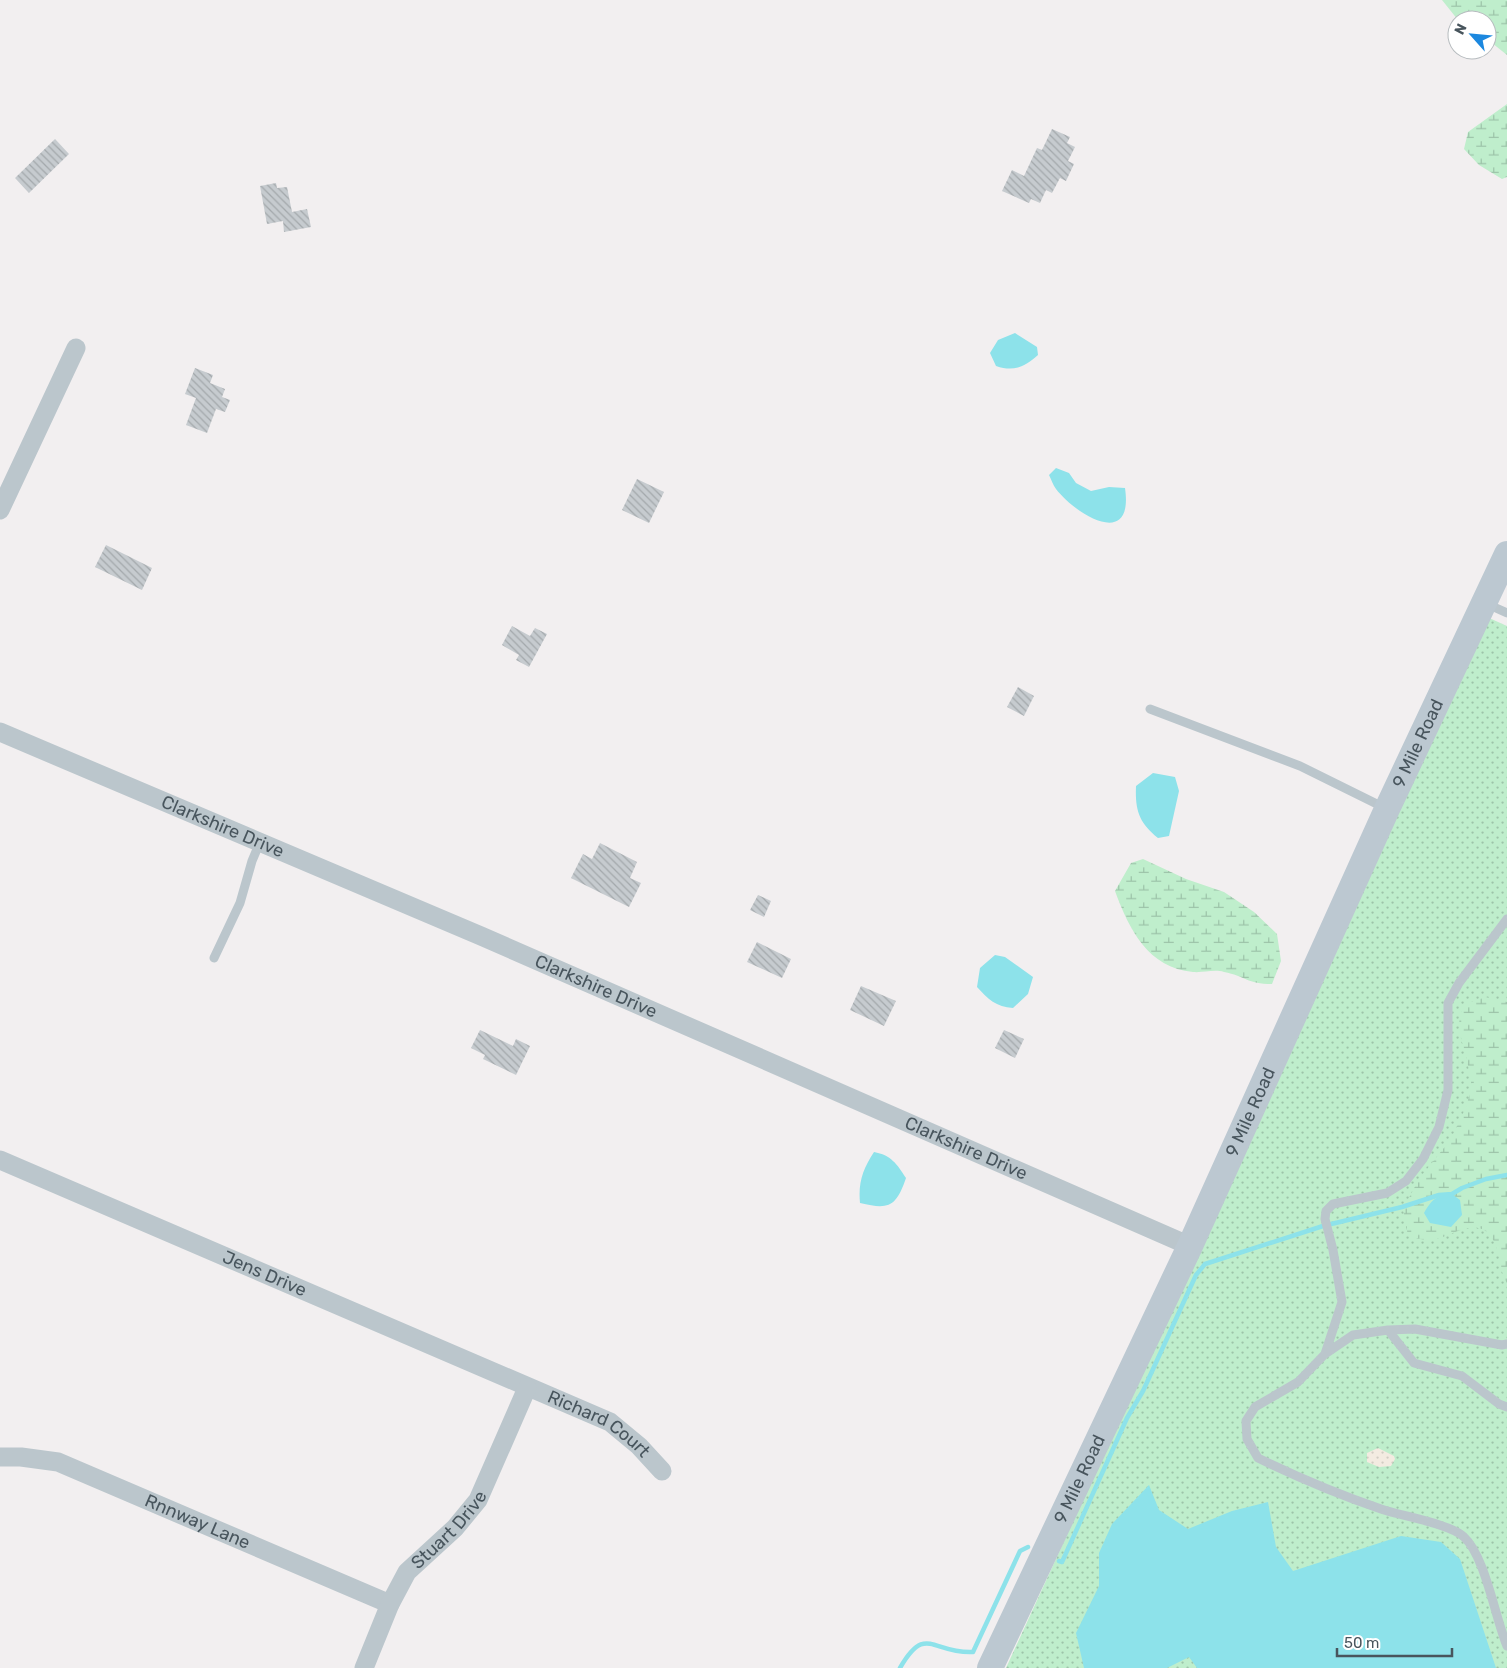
<svg xmlns="http://www.w3.org/2000/svg" width="1507" height="1668" font-family="Rubik,sans-serif">
<defs>
<pattern id="green-dots" width="8" height="8" patternUnits="userSpaceOnUse" patternTransform="scale(1.25)"><rect width="8" height="8" fill="#bfeecc"/><path d="M2 2h.1M6 6h.1" fill="none" stroke="#9dc4a9" stroke-width="1.8" stroke-linecap="round"/></pattern>
<pattern id="wetland-marsh" width="20" height="14" patternUnits="userSpaceOnUse" patternTransform="scale(1.25)"><rect width="20" height="14" fill="#bfeecc"/><path d="M1 5h8M5 5V1M11 12h8M15 12V8" fill="none" stroke="#9dc4a9"/></pattern>
<pattern id="sand-dots" width="8" height="8" patternUnits="userSpaceOnUse" patternTransform="scale(1.25)"><rect width="8" height="8" fill="#f3ebe1"/><path d="M2 2h.1M6 6h.1" fill="none" stroke="#d2ccc3" stroke-width="1.8" stroke-linecap="round"/></pattern>
<pattern id="building-back-hatch" width="6" height="6" patternUnits="userSpaceOnUse" patternTransform="scale(1.25)"><rect width="6" height="6" fill="#c6cbcf"/><path d="M-1 5l2 2M0 0l6 6M5-1l2 2" fill="none" stroke="#a3a8ab"/></pattern>
</defs>
<rect width="100%" height="100%" fill="#f2eff0"/>
<path fill="url(#green-dots)" d="M 1487,617 L 1507,626 L 1507,1668 L 1006,1668 Z"/>
<path fill="url(#wetland-marsh)" d="M 1442,0 L 1507,0 L 1507,55 L 1487,39 L 1487,20 L 1458,20 Z
M 1507,104 L 1507,177 L 1502,179 L 1479,165 L 1464,149 L 1468,132 Z
M 1143,859 L 1186,879 L 1224,892 L 1254,912 L 1277,934 L 1281,961 L 1272,984 C 1247,984 1245,976 1224,972 C 1214,969 1203,973 1193,972 C 1148,968 1129,929 1115,891 L 1131,863 Z
M 1485,997 L 1507,1002 L 1507,1283 C 1498,1270 1501,1249 1490,1235 C 1474,1216 1448,1239 1431,1240 C 1424,1241 1414,1237 1408,1236 L 1403,1209 L 1419,1179 L 1451,1139 L 1466,1107 L 1472,1087 L 1467,1060 L 1460,1035 L 1459,1015 L 1468,1003 Z"/>
<path fill="url(#sand-dots)" d="M 1378,1448 L 1394,1456 L 1395,1459 L 1391,1466 L 1379,1467 L 1367,1462 L 1367,1453 Z"/>
<path fill="#8de2ea" d="M 1015,333 L 1037,347 L 1038,355 C 1024,367 1014,372 996,366 L 990,353 L 998,340 Z
M 1056,468 L 1069,473 L 1076,483 L 1091,491 L 1109,487 L 1125,488 C 1134,550 1076,515 1056,489 C 1053,485 1051,479 1049,475 Z
M 1153,773 L 1175,777 L 1179,791 L 1169,836 L 1158,838 C 1139,823 1135,810 1136,786 Z
M 995,955 L 1005,957 L 1033,977 L 1028,994 L 1013,1008 C 996,1007 988,999 977,987 L 980,968 Z
M 874,1152 C 891,1155 897,1164 906,1178 C 896,1207 889,1210 860,1203 C 858,1182 863,1169 874,1152 Z
M 1452,1194 L 1460,1200 L 1462,1215 L 1451,1227 L 1430,1223 L 1424,1213 C 1432,1199 1436,1196 1452,1194 Z
M 1149,1485 L 1159,1510 L 1188,1529 L 1232,1511 L 1268,1502 L 1276,1547 L 1293,1571 L 1401,1536 L 1441,1542 L 1460,1559 L 1496,1668 L 1197,1668 L 1189,1657 L 1167,1668 L 1084,1668 L 1076,1633 L 1099,1586 L 1099,1553 L 1112,1524 Z"/>
<g fill="none" stroke-linecap="round" stroke-linejoin="round">
<path stroke="#8de2ea" stroke-width="4.5" d="M 1059,1561 L 1062,1562 L 1127,1418 L 1143,1391 L 1196,1275 L 1205,1264 L 1323,1226 L 1402,1207 L 1439,1195 L 1452,1194 L 1462,1188 L 1486,1179 L 1507,1175
M 900,1668 C 926,1623 932,1654 973,1652 L 1020,1551 L 1028,1547"/>
</g>
<path fill="url(#building-back-hatch)" d="M 1052,129 L 1070,137 L 1067,143 L 1075,147 L 1068,161 L 1074,164 L 1066,181 L 1060,178 L 1052,193 L 1046,190 L 1040,203 L 1031,199 L 1029,203 L 1002,191 L 1012,170 L 1024,176 L 1037,148 L 1042,150 Z
M 55,139 L 69,154 L 29,193 L 15,178 Z
M 276,183 L 277,188 L 287,187 L 292,212 L 307,209 L 311,227 L 284,232 L 283,221 L 267,224 L 260,186 Z
M 195,368 L 213,375 L 210,383 L 225,389 L 222,397 L 230,400 L 225,412 L 216,409 L 207,433 L 186,425 L 196,398 L 185,394 Z
M 637,479 L 664,492 L 649,523 L 622,510 Z
M 106,545 L 152,568 L 142,590 L 95,567 Z
M 512,626 L 530,636 L 535,628 L 547,634 L 529,667 L 516,660 L 519,655 L 502,645 Z
M 1018,687 L 1034,696 L 1024,716 L 1007,707 Z
M 600,843 L 637,862 L 630,878 L 641,883 L 629,907 L 571,878 L 583,854 L 592,859 Z
M 758,895 L 771,901 L 764,917 L 750,910 Z
M 757,942 L 791,959 L 782,978 L 747,962 Z
M 861,986 L 896,1001 L 884,1026 L 850,1010 Z
M 480,1030 L 513,1046 L 516,1039 L 530,1046 L 516,1075 L 483,1059 L 485,1055 L 471,1048 Z
M 1004,1030 L 1024,1039 L 1015,1058 L 995,1048 Z"/>
<g fill="none" stroke-linecap="round" stroke-linejoin="round">
<path stroke="#bbc6cc" stroke-width="9" d="M 1487,604 L 1507,613
M 1150,709 L 1300,766 L 1385,808
M 214,958 L 240,903 L 252,861 L 260,842
M 1388,1330 L 1415,1329 L 1502,1345 L 1507,1344
M 1325,1354 L 1342,1302 L 1333,1250 L 1325,1219 L 1326,1211 L 1333,1204 L 1387,1193 L 1406,1181 L 1423,1159 L 1439,1127 L 1448,1090 L 1448,1003 L 1459,983 L 1507,919
M 1507,1407 L 1499,1404 L 1462,1376 L 1414,1363 L 1388,1330 L 1353,1335 L 1325,1354 L 1298,1382 L 1255,1407 L 1246,1421 L 1247,1439 L 1258,1458 C 1297,1477 1340,1495 1381,1509 C 1401,1516 1451,1524 1464,1537 C 1485,1556 1495,1617 1507,1646"/>
<g stroke="#bbc6cc" stroke-width="19">
<path d="M 0,510 L 76,348"/>
<path id="s1" d="M 0,732 L 481,936 L 1190,1246"/>
<path id="s2" d="M 0,1160 L 610,1422 L 639,1446 L 662,1471"/>
<path id="s3" d="M 0,1457 L 21,1457 L 58,1462 L 390,1604"/>
<path id="s4" d="M 364,1668 L 390,1604 L 407,1572 L 455,1528 L 478,1500 L 527,1388"/>
</g>
<path stroke="#bcc8d1" stroke-width="26" id="s5" d="M 990,1668 L 1190,1246 L 1387,809 L 1507,554"/>
</g>
<g text-anchor="middle" dominant-baseline="central" stroke-width="4" stroke-linejoin="round" paint-order="stroke">
<g font-size="18" fill="#48555d" stroke="#fff">
<text stroke="none"><textPath href="#s5" startOffset="1019">9 Mile Road</textPath></text>
<text stroke="none"><textPath href="#s1" startOffset="242">Clarkshire Drive</textPath></text>
<text stroke="none"><textPath href="#s1" startOffset="648">Clarkshire Drive</textPath></text>
<text stroke="none"><textPath href="#s5" startOffset="614">9 Mile Road</textPath></text>
<text stroke="none"><textPath href="#s1" startOffset="1052">Clarkshire Drive</textPath></text>
<text stroke="none"><textPath href="#s2" startOffset="288">Jens Drive</textPath></text>
<text stroke="none"><textPath href="#s2" startOffset="655">Richard Court</textPath></text>
<text stroke="none"><textPath href="#s5" startOffset="209">9 Mile Road</textPath></text>
<text stroke="none"><textPath href="#s3" startOffset="210">Rnnway Lane</textPath></text>
<text stroke="none"><textPath href="#s4" startOffset="165">Stuart Drive</textPath></text>
</g>
</g>
<g transform="translate(1472 35) rotate(297)"><circle r="24" fill="#ffffff" stroke="#b6bbbe"/>
<path d="M0-4L9 19L0 12L-9 19Z" fill="#1c88df"/>
<text y="-8" font-size="14" font-weight="bold" text-anchor="middle" fill="#48555d">N</text>
</g>
<path d="M1337 1648v8h115v-8" fill="none" stroke="#48555d" stroke-width="2.5"/>
<text x="1344" y="1648" font-size="15" fill="#48555d" stroke="#ffffff" stroke-width="4" paint-order="stroke">50 m</text>
</svg>
